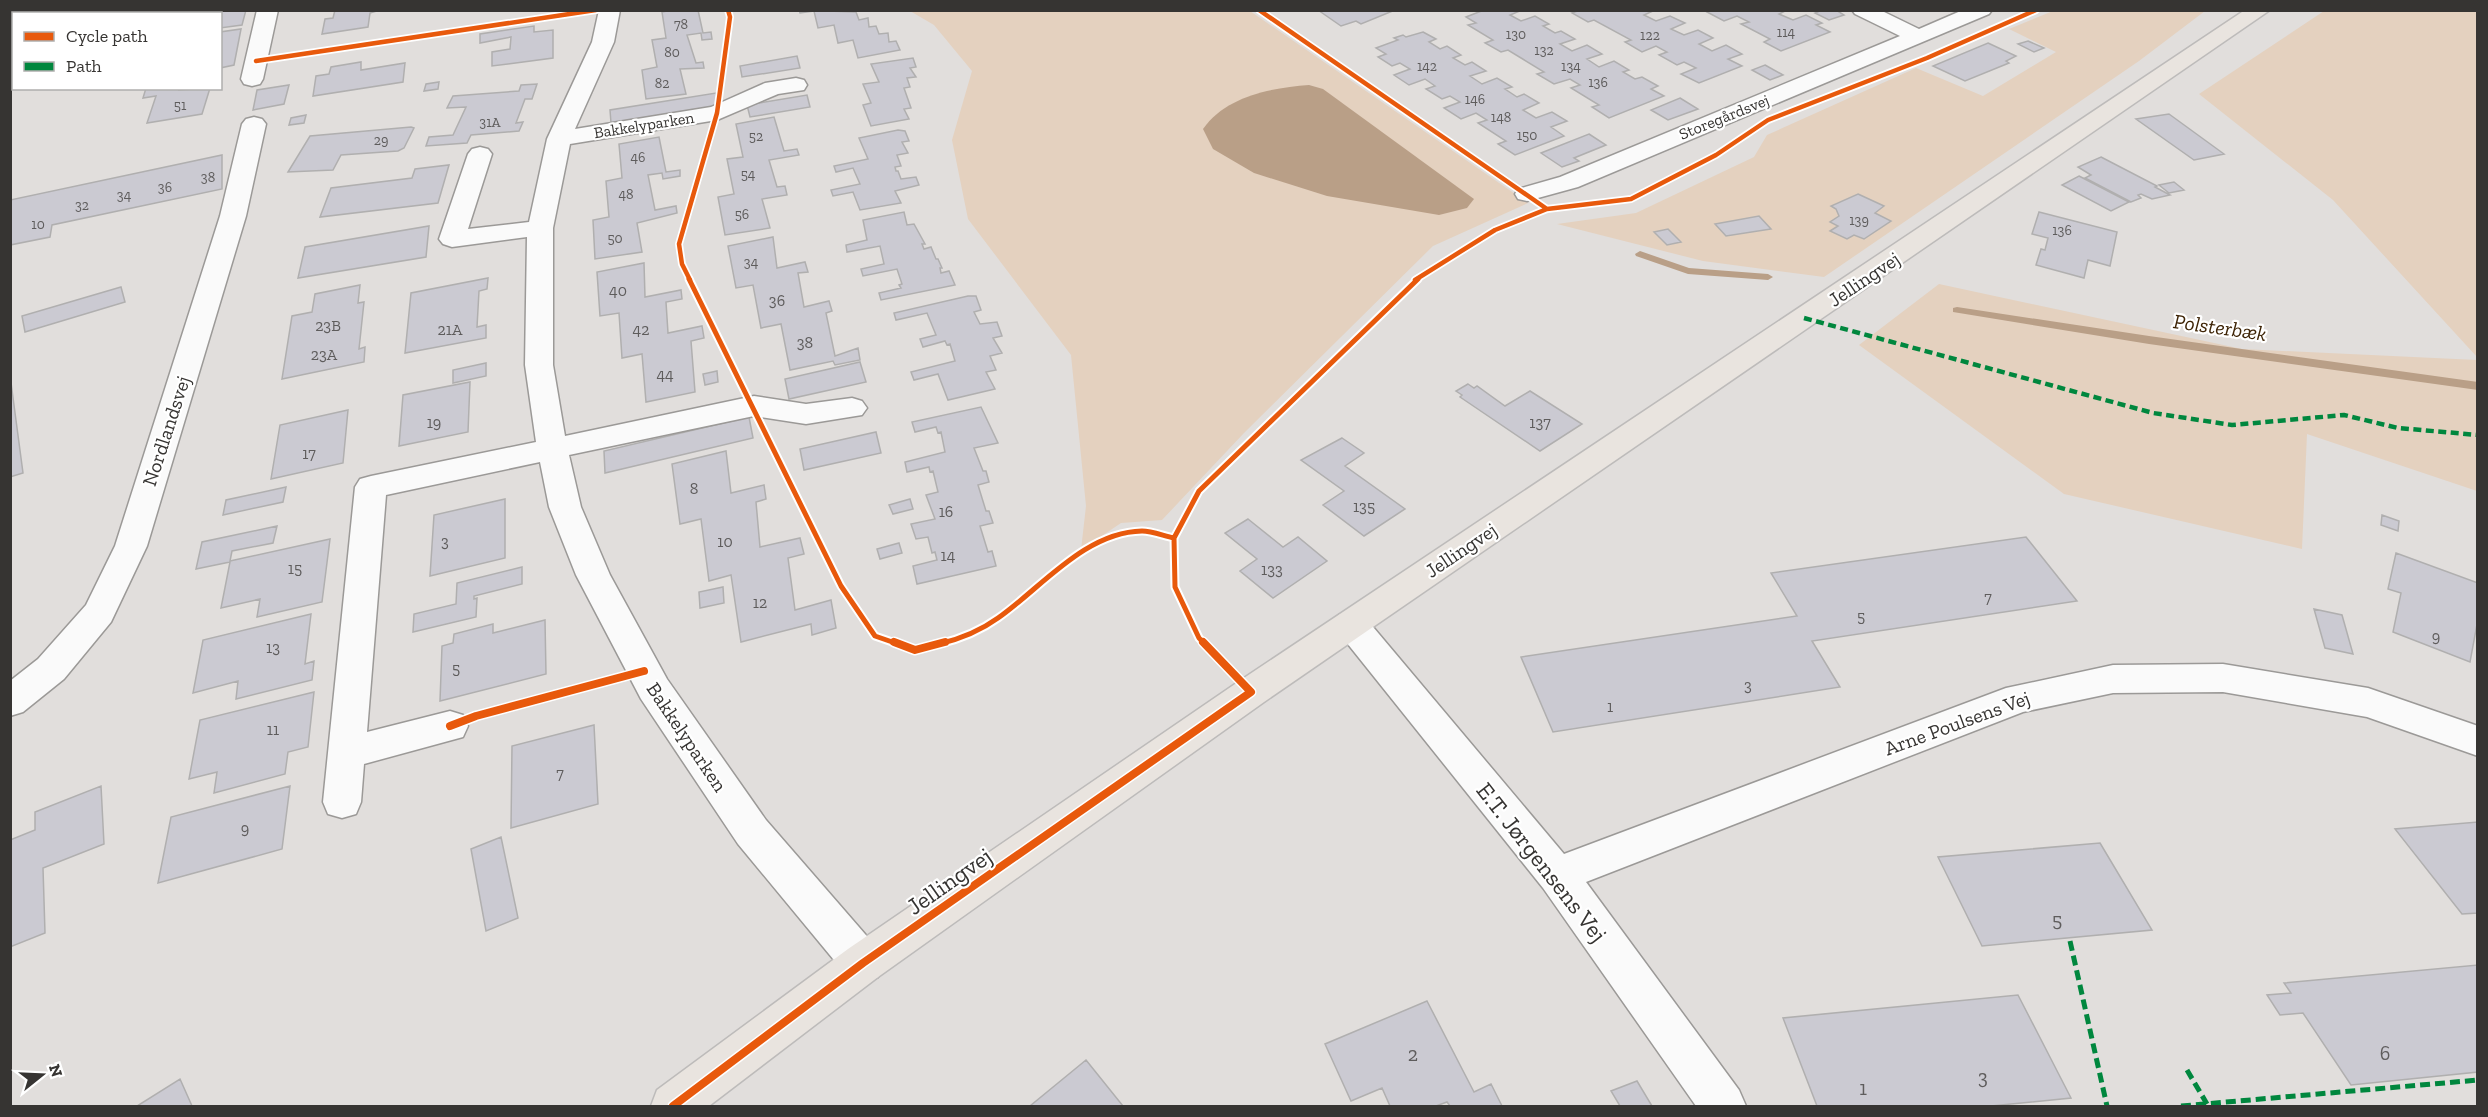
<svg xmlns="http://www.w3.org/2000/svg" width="2488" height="1117" font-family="'Zilla Slab',serif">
<rect width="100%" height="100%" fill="#e1dedc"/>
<path fill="#e4d1bf" d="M 910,11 L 1250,11 L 1528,203 L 1433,246 L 1244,433 L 1162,520 L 1121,523 L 1081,550 L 1086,506 L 1071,355 L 968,219 L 952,140 L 972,71 L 934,25 Z
M 2053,11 L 2205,11 L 2139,61 L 1824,277 L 1703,261 L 1557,224 L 1636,213 L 1754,157 L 1767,135 L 1916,68 L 1983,96 L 2056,52 L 2009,29 Z
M 2324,11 L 2477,11 L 2477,357 L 2333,200 L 2199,94 Z
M 1939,284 L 2242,349 L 2477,360 L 2477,491 L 2307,434 L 2302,549 L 2064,494 L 1859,345 Z"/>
<path fill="#b99f87" d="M 1309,85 L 1323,89 L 1474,199 L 1467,208 L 1439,215 L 1327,196 L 1254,173 L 1213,149 L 1203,129 C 1226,96 1271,88 1309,85 Z"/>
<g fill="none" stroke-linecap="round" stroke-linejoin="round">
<path fill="#b99f87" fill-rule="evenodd" d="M 1640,251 L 1689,268 L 1768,274 L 1773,277 L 1768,280 L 1688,274 L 1636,256 L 1635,254 Z
M 1957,307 L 2149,336 L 2478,382 L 2478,390 L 2149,344 L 1953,312 L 1953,308 Z"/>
</g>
<path fill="#cbcad2" stroke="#b0afaf" stroke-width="1.5" d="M 203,10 L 246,10 L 242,25 L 220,28 L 220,14 L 203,14 Z
M 335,10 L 380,10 L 370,13 L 368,27 L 322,34 L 325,19 L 333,18 Z
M 672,10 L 698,10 L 703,33 L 711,32 L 712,39 L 702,40 L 701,33 L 687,35 L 696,63 L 703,62 L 704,68 L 680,69 L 686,94 L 646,99 L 642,70 L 657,67 L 652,40 L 666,38 L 662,12 Z
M 799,10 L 856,12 L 859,20 L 868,18 L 869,27 L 876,26 L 879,34 L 888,33 L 889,42 L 896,41 L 900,50 L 858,58 L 853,40 L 838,43 L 834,25 L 818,28 L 814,11 L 800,13 Z
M 1318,10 L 1395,10 L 1361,24 L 1356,21 L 1341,26 Z
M 1484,10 L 1522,10 L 1510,15 L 1521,21 L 1535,16 L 1549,24 L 1543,26 L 1555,33 L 1561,31 L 1575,39 L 1560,44 L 1572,51 L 1587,45 L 1602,54 L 1587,59 L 1599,67 L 1614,61 L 1629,70 L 1623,72 L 1635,79 L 1642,77 L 1658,86 L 1651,89 L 1664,96 L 1609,118 L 1592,107 L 1599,105 L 1571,88 L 1580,85 L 1570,79 L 1554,84 L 1537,74 L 1544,72 L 1508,50 L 1501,52 L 1485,43 L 1493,40 L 1468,25 L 1476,23 L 1466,17 Z
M 1580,10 L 1655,10 L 1644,15 L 1656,21 L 1670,16 L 1685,23 L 1671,29 L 1684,35 L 1698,30 L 1713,38 L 1699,44 L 1712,51 L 1726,45 L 1742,54 L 1728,59 L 1742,66 L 1699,83 L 1681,74 L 1696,68 L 1684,62 L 1677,65 L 1659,55 L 1667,52 L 1656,46 L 1642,52 L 1625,42 L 1631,40 L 1594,20 L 1588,22 L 1572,13 Z
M 1709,10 L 1787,10 L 1779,14 L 1793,20 L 1806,15 L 1822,23 L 1816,25 L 1830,32 L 1781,51 L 1764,42 L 1770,39 L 1741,24 L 1749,22 L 1737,16 L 1724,21 L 1707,12 Z
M 1822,10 L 1836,10 L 1844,15 L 1829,20 L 1815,13 Z
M 534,26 L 534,32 L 553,30 L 553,58 L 492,66 L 492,52 L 510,49 L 511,37 L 480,43 L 480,34 Z
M 241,29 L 234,65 L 220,68 L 220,32 Z
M 1423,32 L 1436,39 L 1429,42 L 1440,49 L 1447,46 L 1461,55 L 1453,58 L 1465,65 L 1472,62 L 1486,71 L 1470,76 L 1482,84 L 1497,78 L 1512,87 L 1505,89 L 1517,97 L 1524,94 L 1539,103 L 1523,110 L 1536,118 L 1552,112 L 1567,121 L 1551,127 L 1564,136 L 1515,155 L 1498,144 L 1506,141 L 1478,123 L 1487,120 L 1476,113 L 1461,119 L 1444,108 L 1460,102 L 1450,96 L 1442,99 L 1426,89 L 1435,86 L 1425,79 L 1409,85 L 1394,75 L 1410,69 L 1400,63 L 1392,66 L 1378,57 L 1386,54 L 1376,48 L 1398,40 L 1394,38 L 1403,35 L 1406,37 Z
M 2028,41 L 2044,48 L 2034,52 L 2018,44 Z
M 1988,43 L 2016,56 L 2006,61 L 2009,63 L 1965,81 L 1933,66 Z
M 797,56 L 800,68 L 742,77 L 740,66 Z
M 913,58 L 916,67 L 910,68 L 916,77 L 907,78 L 910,87 L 904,88 L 911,108 L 904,109 L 909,119 L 871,126 L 863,105 L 871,103 L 863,84 L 879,82 L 871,64 Z
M 361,62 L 361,70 L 405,63 L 403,82 L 313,96 L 316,76 L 329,74 L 331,67 Z
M 1765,65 L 1783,75 L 1770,80 L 1752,70 Z
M 439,82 L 438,89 L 424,91 L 426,84 Z
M 537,84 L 532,99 L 525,99 L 516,123 L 523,122 L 519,131 L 471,135 L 467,143 L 426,146 L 429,137 L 453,135 L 466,107 L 447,108 L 453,96 L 519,91 L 521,85 Z
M 289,85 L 284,104 L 253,110 L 257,90 Z
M 146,88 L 180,88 L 179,90 L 210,88 L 202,114 L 147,123 L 156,96 L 143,98 Z
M 716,93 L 718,106 L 611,123 L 610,110 Z
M 807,95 L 810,107 L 750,117 L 747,105 Z
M 1680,98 L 1698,109 L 1668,120 L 1651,110 Z
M 2169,114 L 2224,154 L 2194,160 L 2136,119 Z
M 306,115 L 304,123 L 289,125 L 291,118 Z
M 774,117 L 784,151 L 797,149 L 799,155 L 769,160 L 777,187 L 785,186 L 787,195 L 762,199 L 770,228 L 725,235 L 718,197 L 734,194 L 727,159 L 743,157 L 736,124 Z
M 411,127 L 414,128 L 404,148 L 398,151 L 341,155 L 333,170 L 288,172 L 310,136 Z
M 898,130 L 905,131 L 909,141 L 902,142 L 908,153 L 897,155 L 901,166 L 895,167 L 896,171 L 898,171 L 901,179 L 916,177 L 919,185 L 895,191 L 901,203 L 860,210 L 853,192 L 833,196 L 831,190 L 860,184 L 853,168 L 836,172 L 834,166 L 868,159 L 859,138 Z
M 1589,134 L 1606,145 L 1574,158 L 1579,161 L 1562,167 L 1541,153 Z
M 659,137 L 666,172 L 680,170 L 680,176 L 663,179 L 662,173 L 648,175 L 655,210 L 676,206 L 677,213 L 637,223 L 642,252 L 595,259 L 593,220 L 609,217 L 606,181 L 622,178 L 619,144 Z
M 222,155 L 222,189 L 52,225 L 50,237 L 10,245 L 10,200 Z
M 2101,157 L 2157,186 L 2155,187 L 2170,195 L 2152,199 L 2141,194 L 2138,195 L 2141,198 L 2131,202 L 2085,178 L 2091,175 L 2078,167 Z
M 449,165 L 438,203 L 320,217 L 331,188 L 412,178 L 415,169 Z
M 2079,176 L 2129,202 L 2111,211 L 2062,185 Z
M 2174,182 L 2184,190 L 2169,193 L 2159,185 Z
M 1858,194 L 1884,206 L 1875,213 L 1891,221 L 1864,239 L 1854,235 L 1847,239 L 1830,231 L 1838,226 L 1830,222 L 1839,216 L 1836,209 L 1831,206 Z
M 904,212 L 907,225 L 914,224 L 925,244 L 922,244 L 924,249 L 931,247 L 936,259 L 938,259 L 942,268 L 940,268 L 941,273 L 949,271 L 955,285 L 881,300 L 879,293 L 901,288 L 899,285 L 902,284 L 897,269 L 863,276 L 861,269 L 884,264 L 880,246 L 847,252 L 846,245 L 867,240 L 863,220 Z
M 2039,212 L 2117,232 L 2110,266 L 2088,260 L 2084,278 L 2036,265 L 2041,249 L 2045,250 L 2048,238 L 2032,234 Z
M 1759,216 L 1771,229 L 1726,236 L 1715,224 Z
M 429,226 L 426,257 L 298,278 L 305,247 Z
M 1668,229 L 1681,242 L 1667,245 L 1654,232 Z
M 773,237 L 777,268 L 805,262 L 808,272 L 798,273 L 804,307 L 829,301 L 832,311 L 826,313 L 835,356 L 858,348 L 860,360 L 835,365 L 833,361 L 790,370 L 781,324 L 761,328 L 753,285 L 736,288 L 728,246 Z
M 644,263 L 645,297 L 681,290 L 682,299 L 666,302 L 668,333 L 702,326 L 704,338 L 691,341 L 695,392 L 646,402 L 642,354 L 622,358 L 619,313 L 600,316 L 597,272 Z
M 488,278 L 487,289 L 479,291 L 477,327 L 486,325 L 486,338 L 405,353 L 411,293 Z
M 360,285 L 358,303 L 364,302 L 359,349 L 365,347 L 364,362 L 282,379 L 292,316 L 312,312 L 315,294 Z
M 121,287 L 125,302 L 25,332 L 22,316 Z
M 968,296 L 976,296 L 981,310 L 974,312 L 980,324 L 997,322 L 1002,336 L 993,338 L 1002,353 L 990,356 L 996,370 L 986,372 L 995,389 L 948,400 L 938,374 L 914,380 L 911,372 L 955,361 L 950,344 L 947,345 L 945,341 L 923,347 L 920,339 L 936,335 L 927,313 L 896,320 L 894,313 Z
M 860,362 L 866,382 L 789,399 L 785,379 Z
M 486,363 L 486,376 L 453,383 L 453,370 Z
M 717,371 L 718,382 L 705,385 L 703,374 Z
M 10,375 L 23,473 L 10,477 Z
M 470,382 L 468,432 L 399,446 L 403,395 Z
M 1468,384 L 1474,388 L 1477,386 L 1505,406 L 1530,391 L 1582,424 L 1540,451 L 1460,397 L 1462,395 L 1456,391 Z
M 981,407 L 998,443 L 974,448 L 983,471 L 986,471 L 989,482 L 978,485 L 986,511 L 989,511 L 993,523 L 980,526 L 988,552 L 992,551 L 996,566 L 917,584 L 913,566 L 937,560 L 935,552 L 932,553 L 928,537 L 916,539 L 911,524 L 935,519 L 926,495 L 938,492 L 933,471 L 930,472 L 929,467 L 907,472 L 905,462 L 945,452 L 941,432 L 938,433 L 936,427 L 915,432 L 912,422 Z
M 348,410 L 343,463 L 271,479 L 280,425 Z
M 749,417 L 753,438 L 605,473 L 604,451 Z
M 876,432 L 881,453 L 804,470 L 800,449 Z
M 1342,438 L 1364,453 L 1345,466 L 1405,509 L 1364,536 L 1323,505 L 1344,491 L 1301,460 Z
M 726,451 L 731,493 L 764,485 L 766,499 L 756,502 L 760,547 L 800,538 L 804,554 L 788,558 L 795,610 L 831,600 L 836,628 L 812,635 L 811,624 L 741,642 L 731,575 L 709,581 L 701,519 L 680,524 L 672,464 Z
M 286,487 L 283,502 L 223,515 L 226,500 Z
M 505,499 L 505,558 L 430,576 L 434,515 Z
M 910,499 L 913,509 L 893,514 L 889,505 Z
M 2382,515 L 2399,521 L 2398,531 L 2381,525 Z
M 1248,519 L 1283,547 L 1298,537 L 1327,561 L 1273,598 L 1240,571 L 1257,559 L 1225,533 Z
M 277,526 L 273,543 L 232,551 L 230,561 L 330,539 L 322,602 L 257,617 L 260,599 L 221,608 L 230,562 L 196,569 L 202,542 Z
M 2026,537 L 2077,601 L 1812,641 L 1840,687 L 1553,732 L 1521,657 L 1797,616 L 1771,573 Z
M 899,543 L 902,553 L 880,559 L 877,549 Z
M 2396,553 L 2478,583 L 2478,619 L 2470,662 L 2393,632 L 2401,593 L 2388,589 Z
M 522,567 L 522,584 L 474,596 L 474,599 L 477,598 L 476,617 L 413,632 L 414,614 L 456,604 L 457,583 Z
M 723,587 L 724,603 L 700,608 L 699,592 Z
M 2314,609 L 2342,615 L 2353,654 L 2325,648 Z
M 311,614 L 305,664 L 314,661 L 312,680 L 236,699 L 238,681 L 193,693 L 203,640 Z
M 545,620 L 546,674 L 440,701 L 442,646 L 453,643 L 454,634 L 493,624 L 493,633 Z
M 314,692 L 308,747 L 288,752 L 285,774 L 214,793 L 217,772 L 189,779 L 200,720 Z
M 594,725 L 598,804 L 511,828 L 512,746 Z
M 101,786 L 104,844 L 43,868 L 45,933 L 10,947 L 10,840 L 35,830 L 35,812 Z
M 290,786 L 282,849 L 158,883 L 171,817 Z
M 2478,822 L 2478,913 L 2462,914 L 2395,829 Z
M 501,837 L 518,918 L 486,931 L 471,849 Z
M 2100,843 L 2152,930 L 1982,946 L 1938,857 Z
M 2478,965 L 2478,1072 L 2351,1085 L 2303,1013 L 2280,1015 L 2267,995 L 2291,993 L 2284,983 Z
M 2018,995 L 2071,1098 L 1991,1106 L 1817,1106 L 1783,1018 Z
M 1427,1001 L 1474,1092 L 1491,1084 L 1502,1106 L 1450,1106 L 1447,1102 L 1436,1106 L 1390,1106 L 1382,1088 L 1351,1101 L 1325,1044 Z
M 1086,1060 L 1123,1106 L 1030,1106 Z
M 180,1079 L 192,1106 L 137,1106 Z
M 1637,1081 L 1652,1106 L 1620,1106 L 1611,1091 Z"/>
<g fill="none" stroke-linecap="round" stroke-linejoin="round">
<g stroke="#9b9997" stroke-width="3">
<path id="minor" d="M 257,10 L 278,10 L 263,79 L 260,84 L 252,86 L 244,84 L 241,79 Z
M 599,10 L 620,10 L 614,42 L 575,129 L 711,107 L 765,83 L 796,78 L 804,80 L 807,85 L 804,90 L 778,94 L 717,120 L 570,144 L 553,228 L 553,365 L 565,436 L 754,396 L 806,404 L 852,398 L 862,401 L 867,408 L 862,415 L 806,424 L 754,416 L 569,455 L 581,507 L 610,575 L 667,679 L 766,820 L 878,949 L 884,963 L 878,977 L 863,983 L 848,977 L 738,844 L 641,699 L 576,575 L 549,507 L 540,462 L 386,495 L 367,732 L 450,711 L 463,715 L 468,726 L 463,737 L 364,764 L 361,802 L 356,814 L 342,818 L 328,814 L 323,802 L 355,487 L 360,479 L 371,476 L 536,442 L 525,365 L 527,237 L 452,247 L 443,244 L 439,239 L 468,154 L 472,149 L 480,147 L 488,149 L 492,154 L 468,229 L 529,222 L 547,139 L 592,42 Z
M 1852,10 L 1880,10 L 1919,29 L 1963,10 L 1992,10 L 1989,14 L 1578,187 L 1527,201 L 1518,199 L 1515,194 L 1518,189 L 1560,177 L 1900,36 L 1855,14 Z
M 254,117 L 262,119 L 266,124 L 246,216 L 147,546 L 111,622 L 64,679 L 23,712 L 10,716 L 10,681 L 38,659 L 86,605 L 115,546 L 220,216 L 242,124 L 246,119 Z
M 1351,611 L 1363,615 L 1564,854 L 2006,688 L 2113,665 L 2223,664 L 2368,688 L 2478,726 L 2478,756 L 2367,717 L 2223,692 L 2113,693 L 2023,712 L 1586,882 L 1739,1090 L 1746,1106 L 1696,1106 L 1543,888 L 1339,633 L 1334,624 L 1339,615 Z"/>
</g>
<g stroke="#bdbbba" stroke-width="3">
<path id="major" d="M 2245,10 L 2270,10 L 1264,702 L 878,977 L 709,1106 L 651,1106 L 657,1090 L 848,949 L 1238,682 Z"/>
</g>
<use href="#minor" fill="#fafafa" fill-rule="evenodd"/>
<use href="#major" fill="#e9e4df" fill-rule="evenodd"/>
<path stroke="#00873e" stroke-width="4.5" stroke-dasharray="8 4.5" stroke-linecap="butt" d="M 1804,318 L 2153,413 L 2232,425 L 2344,415 L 2398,428 L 2478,435"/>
<path stroke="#00873e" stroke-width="5" stroke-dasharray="10 5" stroke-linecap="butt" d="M 2070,941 L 2107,1106
M 2187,1070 L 2207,1104
M 2181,1106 L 2478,1080"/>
<g stroke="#fff" stroke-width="8">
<path id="cycleway-far2" d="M 1259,10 L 1547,209
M 256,61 L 596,10
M 690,280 L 682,264 L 679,244 L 717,113 L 730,17 L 728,10
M 1415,280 L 1495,230 L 1547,209 L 1631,199 L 1716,155 L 1768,120 L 1927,58 L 2036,10"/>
</g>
<g stroke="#fff" stroke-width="9">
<path id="cycleway-far1" d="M 689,279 L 841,586 L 875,636 L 898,644
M 939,644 C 960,639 980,631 998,618 C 1041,588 1085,532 1142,531 C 1152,531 1164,536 1174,538
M 1205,644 L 1199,638 L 1175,587 L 1174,538 L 1199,491 L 1418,279"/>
</g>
<g stroke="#fff" stroke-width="11">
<path id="cycleway" d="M 894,642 L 915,650 L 945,642
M 450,726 L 476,716 L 644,671
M 673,1106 L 863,963 L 1251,692 L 1203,642"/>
</g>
<use href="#cycleway-far2" stroke="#e8590c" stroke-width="4.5"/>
<use href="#cycleway-far1" stroke="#e8590c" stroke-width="5"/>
<use href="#cycleway" stroke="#e8590c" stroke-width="8"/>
</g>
<g text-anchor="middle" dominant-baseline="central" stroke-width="4.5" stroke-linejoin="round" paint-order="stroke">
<g font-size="14" fill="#5e5c5c">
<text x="681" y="24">78</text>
<text x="1786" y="32">114</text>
<text x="1516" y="34">130</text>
<text x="1650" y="35">122</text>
<text x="1544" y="50">132</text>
<text x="672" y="52">80</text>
<text x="1427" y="66">142</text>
<text x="1571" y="66">134</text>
<text x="1598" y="82">136</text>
<text x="662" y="83">82</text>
<text x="1475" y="99">146</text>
<text x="180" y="105">51</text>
<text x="1501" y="117">148</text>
<text x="490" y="122">31A</text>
<text x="1527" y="135">150</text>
<text x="756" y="136">52</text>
<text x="381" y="140">29</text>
<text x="638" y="157">46</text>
<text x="748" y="174">54</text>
<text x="208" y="177">38</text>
<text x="165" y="187">36</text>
<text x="626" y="194">48</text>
<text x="124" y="195">34</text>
<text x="82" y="205">32</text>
<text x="742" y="214">56</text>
<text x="1859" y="220">139</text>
<text x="38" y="224">10</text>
<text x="2062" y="230">136</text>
<text x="615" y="238">50</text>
<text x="751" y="262">34</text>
</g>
<g font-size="16" fill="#363432" stroke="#fff">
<text transform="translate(1724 117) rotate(-22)">Storegårdsvej</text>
<text transform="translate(644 125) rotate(-9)">Bakkelyparken</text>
</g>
<g font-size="16" fill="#5e5c5c">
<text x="618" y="290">40</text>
<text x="777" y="300">36</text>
<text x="328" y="325">23B</text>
<text x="450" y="329">21A</text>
<text x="641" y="329">42</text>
<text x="805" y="342">38</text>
<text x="324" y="354">23A</text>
<text x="665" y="374">44</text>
<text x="434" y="422">19</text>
<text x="1540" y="422">137</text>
<text x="309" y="453">17</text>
<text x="694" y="488">8</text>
<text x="1364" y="506">135</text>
<text x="946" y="511">16</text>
<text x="445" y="541">3</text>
<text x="725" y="541">10</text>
<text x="948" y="555">14</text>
<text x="295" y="568">15</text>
<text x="1272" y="569">133</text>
<text x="1988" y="597">7</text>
<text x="760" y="602">12</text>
<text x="1861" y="616">5</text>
<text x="2436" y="636">9</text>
<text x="273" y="647">13</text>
<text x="456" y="668">5</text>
<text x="1748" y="685">3</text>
<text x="1610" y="706">1</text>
<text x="273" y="729">11</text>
<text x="560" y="773">7</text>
<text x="245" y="828">9</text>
</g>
<g font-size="20" fill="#363432" stroke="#fff">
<text transform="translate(1864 279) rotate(-34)">Jellingvej</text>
<text transform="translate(166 431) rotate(-72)">Nordlandsvej</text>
<text transform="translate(1461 550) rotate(-34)">Jellingvej</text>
<text transform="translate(1957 723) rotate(-20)">Arne Poulsens Vej</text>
<text transform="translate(687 737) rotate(56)">Bakkelyparken</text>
</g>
<g font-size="20" fill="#5e5c5c">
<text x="2057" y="920">5</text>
<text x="2385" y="1053">6</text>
<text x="1413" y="1054">2</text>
<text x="1983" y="1077">3</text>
<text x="1863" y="1088">1</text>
</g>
<g font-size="21" font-style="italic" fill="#3d2305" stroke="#fff">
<text transform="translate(2220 327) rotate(8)">Polsterbæk</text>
</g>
<g font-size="24" fill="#363432" stroke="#fff">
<text transform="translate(1542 862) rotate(52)">E.T. Jørgensens Vej</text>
<text transform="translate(949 881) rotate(-35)">Jellingvej</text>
</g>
</g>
<rect width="2488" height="1117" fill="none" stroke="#363432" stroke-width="24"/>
<rect x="12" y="12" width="210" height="78" fill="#ffffff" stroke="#afaead" stroke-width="1.5"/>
<rect x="24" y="32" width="30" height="9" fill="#e8590c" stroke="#afaead" stroke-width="1.5"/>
<text x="66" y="42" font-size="18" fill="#363432">Cycle path</text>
<rect x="24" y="62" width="30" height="9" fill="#00873e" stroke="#afaead" stroke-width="1.5"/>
<text x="66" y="72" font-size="18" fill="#363432">Path</text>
<g transform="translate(42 1075) rotate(72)" stroke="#ffffff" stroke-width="4.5" paint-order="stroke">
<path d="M0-4.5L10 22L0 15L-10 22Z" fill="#363432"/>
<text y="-9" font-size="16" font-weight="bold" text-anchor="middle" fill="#363432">N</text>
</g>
</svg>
